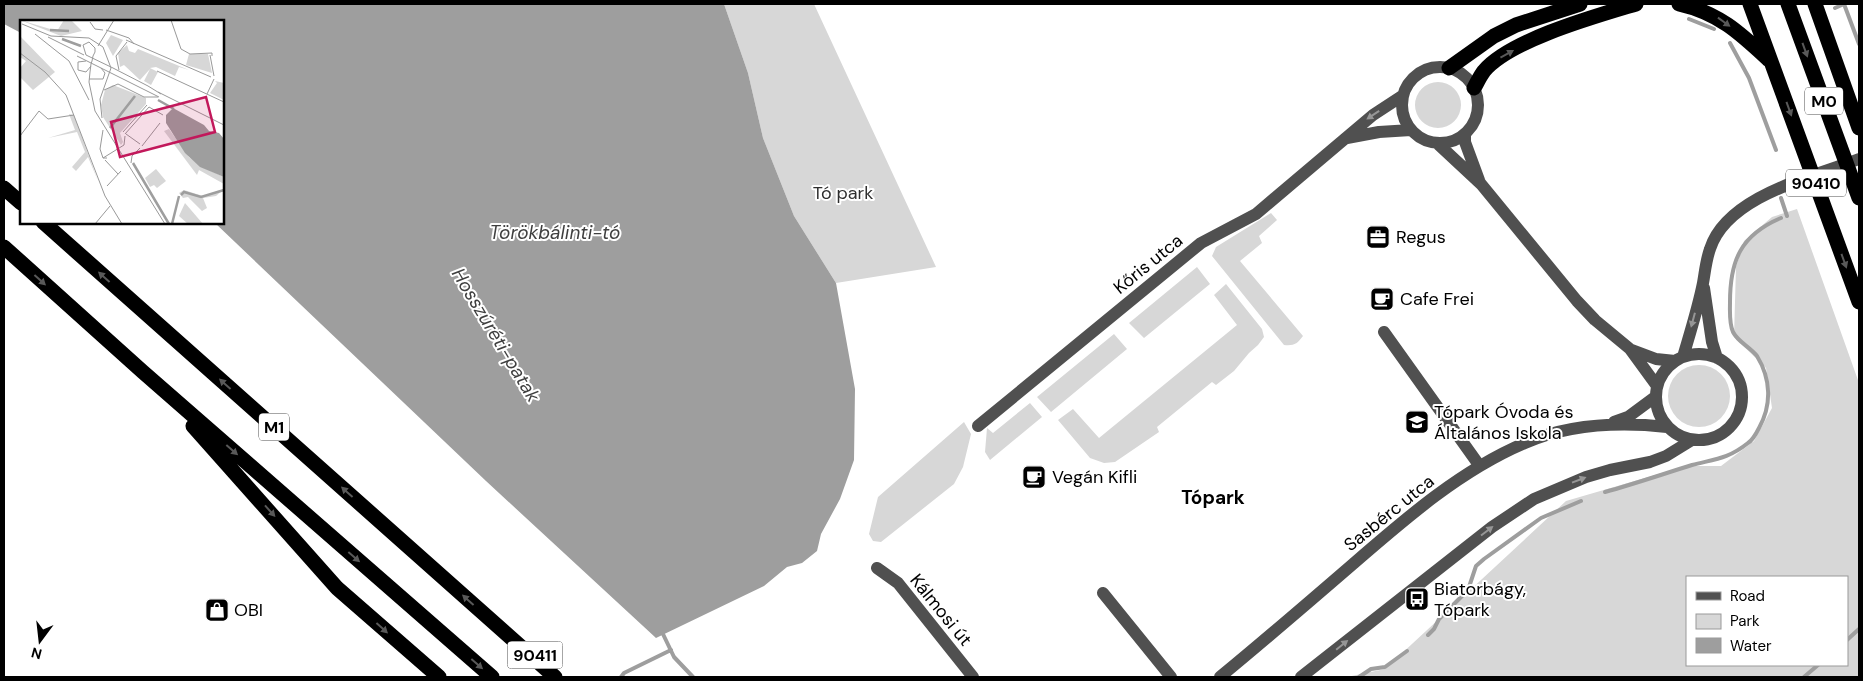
<svg xmlns="http://www.w3.org/2000/svg" width="1863" height="681" font-family="'DM Sans',sans-serif">
<rect width="100%" height="100%" fill="#fff"/>
<path fill="#d7d7d7" fill-rule="evenodd" d="M 724,4 L 814,4 L 936,267 L 836,283 L 794,216 L 763,138 L 748,73 Z
M1415 105a23 23 0 1 1 46 0a23 23 0 1 1-46 0Z
M 1797,209 L 1859,383 L 1859,677 L 1347,677 L 1385,669 L 1566,501 L 1686,466 L 1721,466 L 1754,441 L 1772,408 L 1766,368 L 1734,337 L 1736,267 L 1744,241 L 1772,217 ZM 1687,577 L 1847,577 L 1847,665 L 1687,665 Z
M 1271,213 L 1277,220 L 1259,236 L 1262,243 L 1240,261 L 1303,336 C 1297,344 1294,346 1284,345 L 1212,256 L 1216,247 Z
M 1197,267 L 1210,284 L 1144,338 L 1129,323 Z
M 1226,284 L 1262,329 L 1264,337 L 1258,345 L 1249,353 L 1234,371 L 1216,385 L 1212,382 L 1157,427 L 1159,432 L 1115,462 L 1104,463 L 1090,458 L 1058,420 L 1073,409 L 1099,438 L 1237,325 L 1214,295 Z
M 1114,334 L 1127,349 L 1051,412 L 1037,397 Z
M1668 396a31 31 0 1 1 62 0a31 31 0 1 1-62 0Z
M 1030,403 L 1042,417 L 990,460 L 985,452 L 987,428 L 993,433 Z
M 964,422 L 971,434 L 963,467 L 954,484 L 881,542 L 873,541 L 869,534 L 878,497 Z"/>
<path fill="#9e9e9e" d="M 4,4 L 724,4 L 748,73 L 763,138 L 794,216 L 836,283 L 855,389 L 854,460 L 840,499 L 821,534 L 817,551 L 802,563 L 787,567 L 764,586 L 656,638 L 486,481 L 215,223 L 222,222 L 222,21 L 21,21 L 21,33 L 4,24 Z"/>
<g fill="none" stroke-linecap="round" stroke-linejoin="round">
<path stroke="#9e9e9e" stroke-width="4" d="M 1844,4 L 1859,44
M 1835,8 L 1844,4
M 1689,19 L 1714,29
M 1730,43 L 1749,78 L 1776,150
M 1781,198 L 1787,216
M 1605,492 C 1634,484 1663,474 1692,465 C 1715,459 1728,459 1748,443 C 1753,440 1756,434 1759,428 C 1772,405 1771,379 1757,356 C 1750,347 1738,342 1733,332 C 1729,323 1730,311 1730,302 C 1730,260 1741,235 1781,218
M 662,632 L 674,657 L 693,677
M 1428,635 L 1434,629 L 1439,619 L 1468,590 L 1476,566 L 1484,559 L 1541,518 L 1581,501
M 1847,640 L 1859,629
M 621,677 L 624,673 L 671,650
M 1359,677 L 1371,669 L 1385,667 L 1407,651
M 1804,677 L 1818,665"/>
<path stroke="#505050" stroke-width="12" d="M1402 105a38 38 0 1 1 76 0a38 38 0 1 1-76 0Z
M 1465,134 L 1465,142 L 1479,180
M 1347,138 L 1379,132 L 1411,130
M 1437,143 L 1481,184 L 1577,301 L 1595,320 L 1630,349 L 1657,386
M 1704,288 L 1712,342 L 1717,358
M 1384,332 L 1479,465
M 1632,350 L 1656,359 L 1675,361
M1656 397a43 43 0 1 1 86 0a43 43 0 1 1-86 0Z
M 1683,357 C 1690,333 1698,308 1703,283 C 1705,272 1706,260 1710,249 C 1727,196 1812,177 1859,159
M 1614,422 L 1628,417 L 1655,397
M 978,426 L 1201,243 L 1256,214 L 1373,115 L 1402,96
M 877,568 L 898,583 L 973,677
M 1103,593 L 1171,677
M 1220,677 C 1265,640 1309,602 1353,564 C 1406,518 1461,470 1525,443 C 1569,424 1621,422 1667,427
M 1301,677 L 1492,527 L 1534,499 L 1586,477 L 1610,470 L 1650,462 L 1666,456 L 1692,440"/>
<path stroke="#000" stroke-width="15" d="M 1679,4 C 1719,13 1740,33 1769,60
M 1750,4 L 1859,302
M 1788,4 L 1859,198
M 1815,4 L 1859,128
M 1449,68 L 1494,36 L 1516,25 L 1580,4
M 1474,88 C 1477,83 1480,76 1484,71 C 1510,40 1596,16 1636,4
M 4,188 L 21,203
M 43,222 L 555,677
M 4,247 L 143,372 L 492,677
M 193,426 L 337,588 L 439,677"/>
</g>
<defs><path id="oneway-solid" d="M-6-.8H1V-3.2L6.5 0L1 3.2V.8H-6Z" transform="scale(1.25)"/></defs>
<g fill="#595959">
<use href="#oneway-solid" transform="translate(1724 22) rotate(36)"/>
<use href="#oneway-solid" transform="translate(1805 50) rotate(70)"/>
<use href="#oneway-solid" transform="translate(1507 54) rotate(-29)"/>
<use href="#oneway-solid" transform="translate(1789 109) rotate(70)"/>
<use href="#oneway-solid" transform="translate(1844 261) rotate(70)"/>
<use href="#oneway-solid" transform="translate(104 277) rotate(-138)"/>
<use href="#oneway-solid" transform="translate(40 280) rotate(42)"/>
<use href="#oneway-solid" transform="translate(225 384) rotate(-138)"/>
<use href="#oneway-solid" transform="translate(232 450) rotate(41)"/>
<use href="#oneway-solid" transform="translate(347 492) rotate(-138)"/>
<use href="#oneway-solid" transform="translate(270 511) rotate(48)"/>
<use href="#oneway-solid" transform="translate(354 557) rotate(41)"/>
<use href="#oneway-solid" transform="translate(468 600) rotate(-138)"/>
<use href="#oneway-solid" transform="translate(382 628) rotate(42)"/>
<use href="#oneway-solid" transform="translate(477 664) rotate(41)"/>
</g>
<g fill="#969696">
<use href="#oneway-solid" transform="translate(1373 115) rotate(146)"/>
<use href="#oneway-solid" transform="translate(1693 320) rotate(105)"/>
<use href="#oneway-solid" transform="translate(1579 480) rotate(-21)"/>
<use href="#oneway-solid" transform="translate(1487 531) rotate(-37)"/>
<use href="#oneway-solid" transform="translate(1342 645) rotate(-39)"/>
</g>
<defs>
<g id="office-square" transform="scale(1.25)"><rect x="-9" y="-9" width="18" height="18" rx="4" fill="#000" stroke="#fff"/><path d="M-6-3h4V-5.5h4V-3h4V5H-6ZM-1-4.5V-3h2v-1.5ZM-6 0V1H6V0Z" fill="#fff"/></g>
<g id="cafe-square" transform="scale(1.25)"><rect x="-9" y="-9" width="18" height="18" rx="4" fill="#000" stroke="#fff"/><path d="M-5.5-4.5H6V0H3Q3 3.5 0 3.5H-2.5Q-5.5 3.5-5.5 0ZM3-3.2v2h1.7v-2ZM-6 4.5H4V6H-6Z" fill="#fff"/></g>
<g id="school-square" transform="scale(1.25)"><rect x="-9" y="-9" width="18" height="18" rx="4" fill="#000" stroke="#fff"/><path d="M0-5L7-2L0 1L-7-2ZM-4 1L0 2.5L4 1V4Q0 6-4 4Z" fill="#fff"/></g>
<g id="bus-square" transform="scale(1.25)"><rect x="-9" y="-9" width="18" height="18" rx="4" fill="#000" stroke="#fff"/><path d="M-5-6H5V4H4V6H2V4H-2V6H-4V4H-5ZM-3.5-4V0h7V-4ZM-3.5 1.2v1.5H-2V1.2ZM2 1.2v1.5H3.5V1.2Z" fill="#fff"/></g>
<g id="shop-square" transform="scale(1.25)"><rect x="-9" y="-9" width="18" height="18" rx="4" fill="#000" stroke="#fff"/><path d="M-5-2.5h2.3a2.7 3.5 0 0 1 5.4 0H5L5.5 6h-11ZM-1.5-2.5h3a1.5 2.3 0 0 0-3 0Z" fill="#fff"/></g>
</defs>
<g fill-rule="evenodd">
<use href="#office-square" x="1378" y="237"/>
<use href="#cafe-square" x="1382" y="299"/>
<use href="#school-square" x="1417" y="422"/>
<use href="#cafe-square" x="1034" y="477"/>
<use href="#bus-square" x="1417" y="599"/>
<use href="#shop-square" x="217" y="610"/>
</g>
<g text-anchor="middle" dominant-baseline="central" stroke-width="4" stroke-linejoin="round" paint-order="stroke">
<g fill="#fff" stroke="#4c4c4c" stroke-width="1">
<rect x="1805" y="87.5" width="38" height="27" rx="4"/>
<rect x="1786" y="169.5" width="60" height="27" rx="4"/>
<rect x="259" y="413.5" width="30" height="27" rx="4"/>
<rect x="507.5" y="641.5" width="55" height="27" rx="4"/>
</g>
<g font-size="16" font-weight="bold" fill="#000">
<text x="1824" y="101">M0</text>
<text x="1816" y="183">90410</text>
<text x="274" y="427">M1</text>
<text x="535" y="655">90411</text>
</g>
<g font-size="18" fill="#2e2e2e" stroke="#fff">
<text x="843" y="193">Tó park</text>
</g>
<g font-size="18" fill="#000" stroke="#fff" text-anchor="start">
<text x="1396" y="237">Regus</text>
<text x="1400" y="299">Cafe Frei</text>
<text x="1434" y="412">Tópark Óvoda és<tspan x="1434" dy="21">Általános Iskola</tspan></text>
<text x="1052" y="477">Vegán Kifli</text>
<text x="1434" y="589">Biatorbágy,<tspan x="1434" dy="21">Tópark</tspan></text>
<text x="234" y="610">OBI</text>
</g>
<g font-size="18" fill="#000" stroke="#fff">
<text transform="translate(1148 264) rotate(-39)">Kőris utca</text>
<text transform="translate(1389 513) rotate(-39)">Sasbérc utca</text>
<text transform="translate(941 610) rotate(51)">Kálmosi út</text>
</g>
<g font-size="19" font-style="italic" fill="#3f3f3f" stroke="#fff">
<text x="555" y="232">Törökbálinti-tó</text>
<text transform="translate(496 335) rotate(59)">Hosszúréti-patak</text>
</g>
<g font-size="19" font-weight="bold" fill="#000" stroke="#fff">
<text x="1213" y="497">Tópark</text>
</g>
</g>
<g transform="translate(20 20)">
<rect width="204" height="204" fill="#fff"/>
<path d="M 0,0 L 37,11 L 44,0 L 51,0 L 62,11 L 41,16 ZM 91,15 L 103,20 L 93,36 L 86,23 ZM 0,16 L 35,52 L 13,70 L 0,57 L 0,48 L 6,41 L 0,37 ZM 107,25 L 109,31 L 115,33 L 118,29 L 169,50 L 159,47 L 155,56 L 136,47 L 130,48 L 138,52 L 131,65 L 124,61 L 130,49 L 120,60 L 104,45 L 100,47 L 98,33 ZM 169,34 L 188,34 L 192,53 L 166,45 ZM 195,61 L 204,63 L 204,80 L 190,73 L 197,63 ZM 93,65 L 126,78 L 126,84 L 100,113 L 103,122 L 101,125 L 83,97 L 81,85 L 85,70 ZM 49,94 L 54,95 L 78,161 L 68,137 L 56,151 L 52,147 L 65,132 L 57,112 L 28,118 L 55,110 ZM 149,109 L 169,137 L 180,146 L 204,157 L 204,164 L 179,150 L 177,155 L 144,111 ZM 136,149 L 146,161 L 137,168 L 134,165 L 130,167 L 125,158 ZM 204,169 L 196,176 L 183,178 L 187,188 L 182,191 L 168,177 L 163,178 L 159,173 L 164,170 L 183,176 ZM 165,183 L 183,204 L 168,204 L 159,196 Z" fill="#d7d7d7"/>
<path d="M 153,88 L 184,105 L 189,111 L 199,113 L 204,119 L 204,157 L 180,147 L 165,133 L 146,103 L 146,95 Z" fill="#9e9e9e"/>
<path fill="none" stroke="#9e9e9e" stroke-width="2.5" d="M 30,10 L 49,11M 42,19 L 61,26M 138,80 L 154,89M 90,108 L 115,76M 113,143 L 149,204M 161,175 L 164,172 L 181,177 L 204,170M 152,204 L 159,176"/>
<path fill="none" stroke="#999" stroke-width="1" d="M 151,0 L 161,29 L 170,34 L 192,33 L 192,36M 70,2 L 75,9 L 83,10M 2,4 L 31,16 L 69,18 L 83,27 L 91,48 L 80,79 L 82,98M 86,10 L 109,18 L 114,24M 15,14 L 49,41 L 69,80M 28,17 L 64,35M 106,20 L 191,57M 78,26 L 94,0M 0,33 L 25,52 L 46,75 L 85,176 L 102,204M 190,35 L 194,56M 57,36 L 139,77M 66,41 L 58,42 L 58,50 L 66,52 L 71,46M 99,50 L 96,36 L 107,22M 137,51 L 204,82M 69,59 L 83,59 L 85,53 L 81,48M 84,70 L 98,64 L 124,77 L 138,77M 138,72 L 204,105M 141,74 L 128,66 L 93,48 L 66,35 L 63,25 L 69,22 L 75,28 L 75,32 L 73,36 L 72,41 L 71,44 L 70,52 L 69,62 L 75,91 L 145,204M 187,74 L 194,59M 83,110 L 80,129 L 83,138M 103,112 L 127,85M 105,114 L 129,87 L 143,95M 106,114 L 120,124M 0,116 L 19,91 L 28,99 L 54,95M 122,126 L 140,103M 87,138 L 83,138 L 104,125 L 105,116M 85,140 L 98,154M 111,143 L 112,136 L 120,128M 87,166 L 101,151M 75,204 L 90,186"/>
<path fill="#c2185b" fill-opacity="0.15" stroke="#c2185b" stroke-width="2.5" d="M 186,77 L 195,112 L 100,137 L 91,102 Z"/>
<rect width="204" height="204" fill="none" stroke="#000" stroke-width="2.5"/>
</g>
<rect width="1863" height="681" fill="none" stroke="#000000" stroke-width="10"/>
<rect x="1686" y="576" width="162" height="90" fill="#ffffff" stroke="#999999"/>
<rect x="1696" y="592" width="25" height="8" fill="#505050" stroke="#999999"/>
<text x="1730" y="601" font-size="15" fill="#000000">Road</text>
<rect x="1696" y="614" width="25" height="15" fill="#d7d7d7" stroke="#999999"/>
<text x="1730" y="626" font-size="15" fill="#000000">Park</text>
<rect x="1696" y="638" width="25" height="15" fill="#9e9e9e" stroke="#999999"/>
<text x="1730" y="651" font-size="15" fill="#000000">Water</text>
<g transform="translate(40 641) rotate(195)" stroke="#ffffff" stroke-width="4" paint-order="stroke">
<path d="M0-4L9 19L0 12L-9 19Z" fill="#000000"/>
<text y="-8" font-size="14" font-weight="bold" text-anchor="middle" fill="#000000">N</text>
</g>
</svg>
